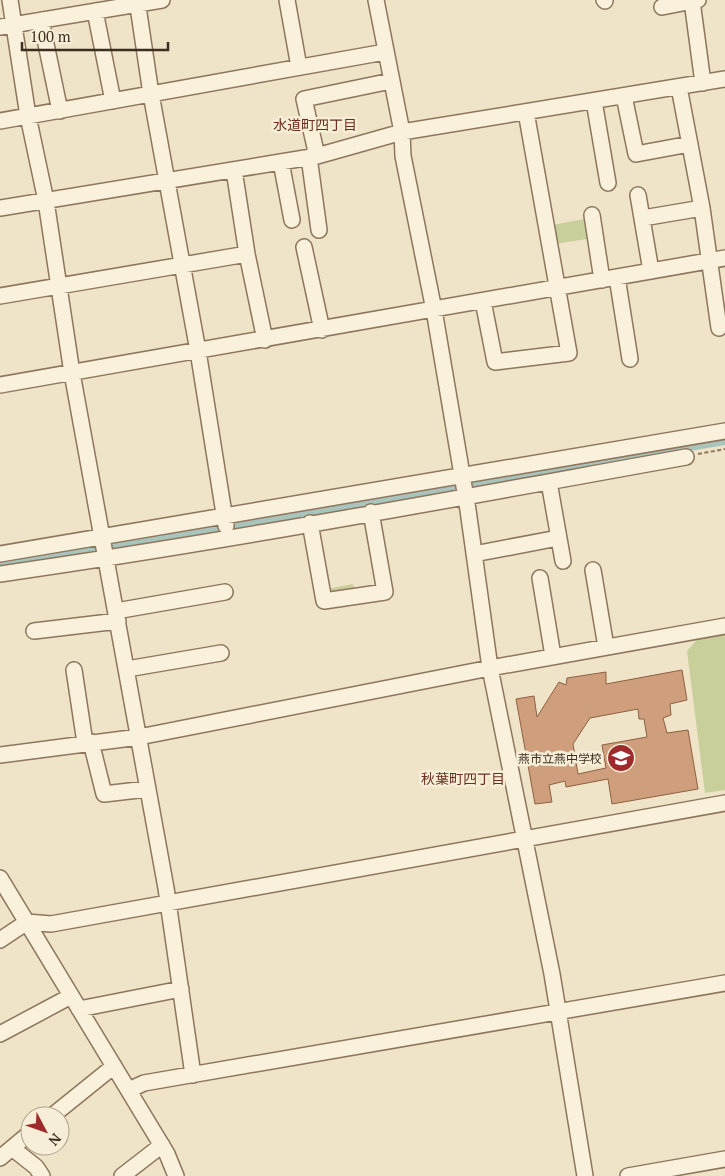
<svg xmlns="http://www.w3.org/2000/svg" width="725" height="1176" font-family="'PT Serif','Noto Sans JP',serif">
<rect width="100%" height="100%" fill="#f0e4c8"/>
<path fill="#c9cf9b" d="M 590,218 L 593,238 L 555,244 L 552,225 Z
M 353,584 L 355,594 L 332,598 L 327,589 Z
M 725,630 L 725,790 L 705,793 L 687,651 L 701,635 Z"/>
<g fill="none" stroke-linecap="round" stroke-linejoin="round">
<path stroke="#a9c4bc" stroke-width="10" d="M 0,564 L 725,440"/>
</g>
<path fill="#cf9f7d" stroke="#8d5f41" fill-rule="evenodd" d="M 682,670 L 687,700 L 670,704 L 671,715 L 663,718 L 667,733 L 688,730 L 698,789 L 612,804 L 608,779 L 566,787 L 565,781 L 549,785 L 552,802 L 535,804 L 516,699 L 534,696 L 537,717 L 559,682 L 566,685 L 567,678 L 606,672 L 606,684 ZM 638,709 L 639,719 L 644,719 L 647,737 L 602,745 L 606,768 L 578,774 L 573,744 L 590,718 Z"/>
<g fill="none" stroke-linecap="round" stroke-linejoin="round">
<g stroke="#8d765c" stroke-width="18">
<path id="minor" d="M 10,0 L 28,116 L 46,201 L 72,373 L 166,888 L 193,1075
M 137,0 L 151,94 L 198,351 L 226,526
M 287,0 L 299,67
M 376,0 L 402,132 L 403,156 L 434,310 L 468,510 L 490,668 L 552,974 L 585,1176
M 604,0 L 605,1
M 692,1 L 703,83
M 662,7 L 698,0
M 95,11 L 113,101
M 41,20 L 60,111
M 0,27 L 162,0
M 679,87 L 702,208 L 719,328
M 624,96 L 636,154 L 690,144
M 594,101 L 608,183
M 0,121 L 385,52
M 317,156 L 304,99 L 391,81
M 309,157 L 319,230
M 281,162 L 292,220
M 638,195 L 651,271
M 0,208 L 317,156 L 402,132 L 725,79
M 592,215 L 602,280
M 643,218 L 702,208
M 304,247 L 322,330
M 247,254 L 265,340
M 617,277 L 630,359
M 0,296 L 247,254 L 234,170
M 483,301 L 495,362 L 569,353 L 526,112
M 0,385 L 725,258
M 549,482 L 563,561
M 310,523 L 324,601 L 385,592 L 371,512
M 0,554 L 725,431
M 474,554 L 558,538
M 593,570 L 606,647
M 0,574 C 230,541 458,498 686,457
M 540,578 L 553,656
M 116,611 L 225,592
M 34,631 L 118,621
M 127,669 L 221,653
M 74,670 L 85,743
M 91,742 L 104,794 L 147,789
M 0,755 L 139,737 L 490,668 L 725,626
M 0,878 L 167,1154 L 176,1176
M 0,940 L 27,922 L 51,924 L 725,803
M 79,1009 L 181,989
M 0,1034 L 71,996
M 129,1090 L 144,1083 L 725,983
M 52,1116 L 114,1066
M 12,1148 L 36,1167 L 42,1176
M 0,1158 L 30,1133
M 122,1176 L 162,1145
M 628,1176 L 725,1159"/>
</g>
<path stroke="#8d765c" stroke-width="2" stroke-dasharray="4 2.5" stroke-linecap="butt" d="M 698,454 L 725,449"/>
<use href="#minor" stroke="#faf1dc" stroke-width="15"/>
</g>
<defs>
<g id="school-disc" transform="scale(1.4375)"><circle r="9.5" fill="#9e2a2b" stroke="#f7eed8"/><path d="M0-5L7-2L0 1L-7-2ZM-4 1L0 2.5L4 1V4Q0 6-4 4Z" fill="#fff"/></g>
</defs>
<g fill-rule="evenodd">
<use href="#school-disc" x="621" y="758"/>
</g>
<g text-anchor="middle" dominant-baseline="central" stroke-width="5" stroke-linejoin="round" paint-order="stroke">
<g font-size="12" fill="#3d2e20" stroke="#f7eed8" text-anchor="end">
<text x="602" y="758">燕市立燕中学校</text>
</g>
<g font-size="14" fill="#6b2e1e" stroke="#f7eed8">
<text x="315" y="124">水道町四丁目</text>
<text x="463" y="778">秋葉町四丁目</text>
</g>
</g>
<g transform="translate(45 1131) rotate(131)"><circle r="24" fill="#f7eed8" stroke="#ada18e"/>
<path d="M0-4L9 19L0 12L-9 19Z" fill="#9e2a2b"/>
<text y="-8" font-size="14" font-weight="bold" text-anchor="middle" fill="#3d2e20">N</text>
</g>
<path d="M22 42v8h146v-8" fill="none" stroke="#3d2e20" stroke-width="2.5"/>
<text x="30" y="42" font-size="15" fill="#3d2e20" stroke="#f7eed8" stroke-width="4" paint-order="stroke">100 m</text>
</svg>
